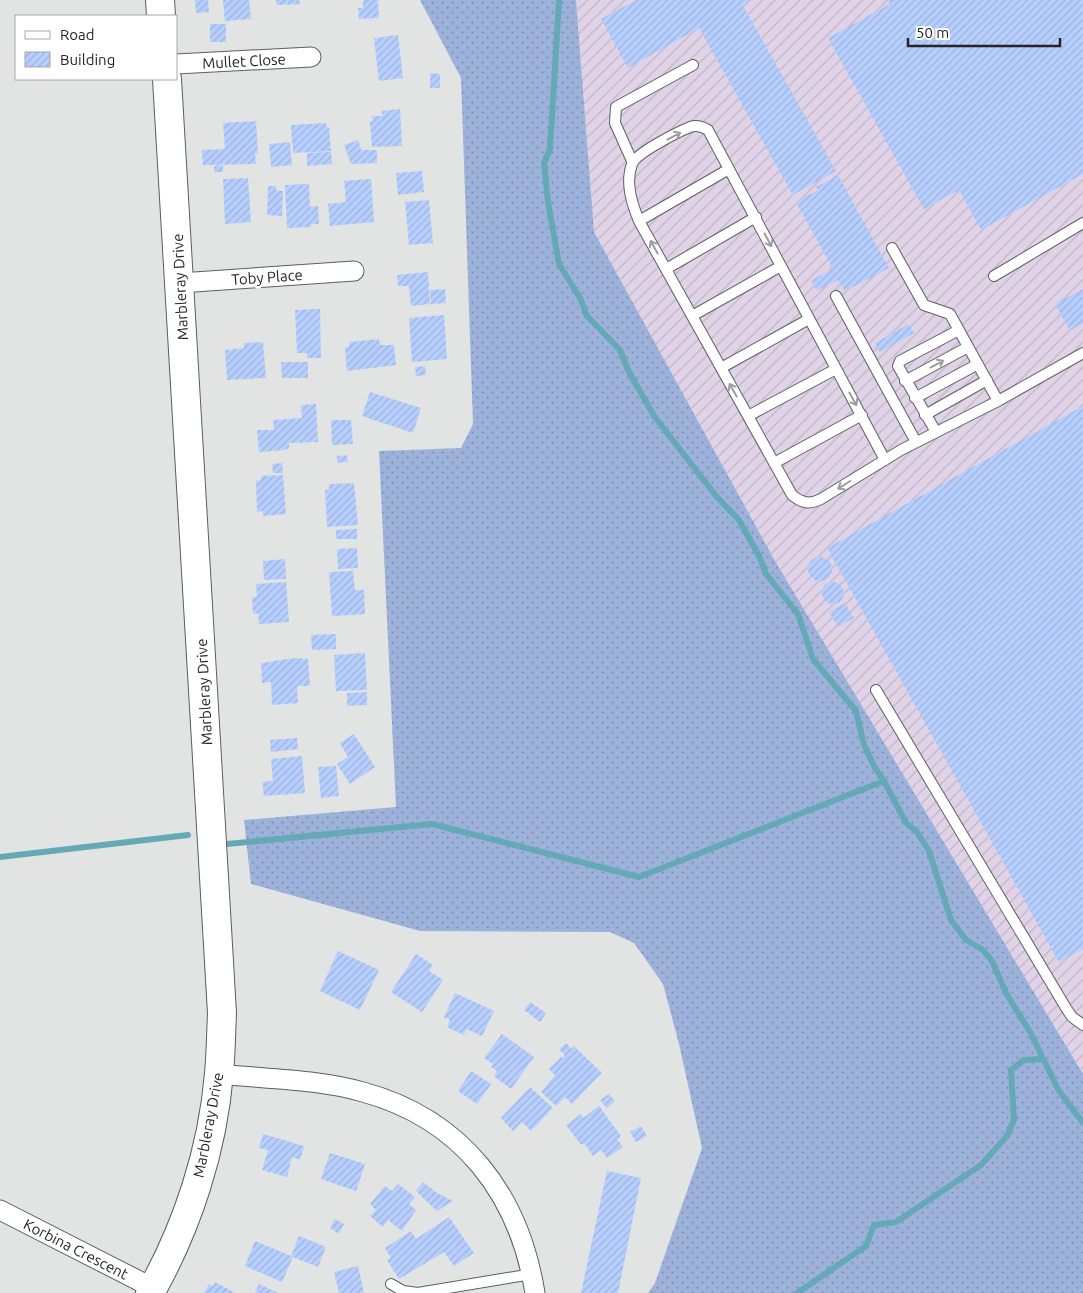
<svg xmlns="http://www.w3.org/2000/svg" width="1083" height="1293" font-family="Ubuntu,sans-serif">
<defs>
<pattern id="industrial-furrows" width="10" height="10" patternUnits="userSpaceOnUse" patternTransform="scale(1.25)"><rect width="10" height="10" fill="#e0d3e7"/><path d="M-1 1l2-2M0 10L10 0M9 11l2-2" fill="none" stroke="#c0b5c6"/></pattern>
<pattern id="grass-dots" width="8" height="8" patternUnits="userSpaceOnUse" patternTransform="scale(1.25)"><rect width="8" height="8" fill="#9db2db"/><path d="M2 2h.1M6 6h.1" fill="none" stroke="#8091b1" stroke-width="1.8" stroke-linecap="round"/></pattern>
<pattern id="building-hatch" width="6" height="6" patternUnits="userSpaceOnUse" patternTransform="scale(1.25)"><rect width="6" height="6" fill="#b7cffe"/><path d="M-1 1l2-2M0 6l6-6M5 7l2-2" fill="none" stroke="#9db2da"/></pattern>
</defs>
<rect width="100%" height="100%" fill="#e2e3e3"/>
<path fill="url(#industrial-furrows)" d="M 576,0 L 1083,0 L 1083,1074 L 775,561 L 594,232 Z"/>
<path fill="url(#grass-dots)" d="M 420,0 L 576,0 L 594,232 L 775,561 L 1083,1074 L 1083,1293 L 648,1293 L 655,1283 L 702,1148 L 679,1044 L 663,984 L 634,943 L 610,932 L 420,931 L 251,884 L 244,820 L 396,807 L 379,451 L 461,448 L 473,424 L 461,78 Z"/>
<g fill="none" stroke-linecap="round" stroke-linejoin="round">
<path stroke="#64a9b5" stroke-width="6" d="M 559,0 L 550,149 L 544,163 L 548,202 L 559,264 L 580,298 L 587,316 L 620,350 L 629,372 L 654,416 L 716,496 L 739,520 L 759,556 L 766,574 L 798,614 L 813,659 L 856,711 L 864,745 L 875,768 L 884,781 L 906,823 L 917,832 L 929,851 L 951,920 L 966,940 L 983,950 L 992,961 L 1006,993 L 1030,1032 L 1059,1091 L 1083,1123
M 227,844 L 432,824 L 639,877 L 884,781
M 0,857 L 188,835
M 797,1293 L 866,1246 L 874,1225 L 896,1222 L 981,1165 L 1007,1136 L 1014,1120 L 1011,1070 L 1024,1060 L 1043,1059"/>
</g>
<path fill="url(#building-hatch)" d="M 195,0 L 208,0 L 209,12 L 196,13 Z
M 223,0 L 249,0 L 251,19 L 225,21 Z
M 276,0 L 299,0 L 300,4 L 277,5 Z
M 363,0 L 378,0 L 379,18 L 359,19 L 358,8 L 363,8 Z
M 636,0 L 750,0 L 742,4 L 836,171 L 793,195 L 699,28 L 628,68 L 601,19 Z
M 888,0 L 1083,0 L 1083,174 L 981,230 L 959,190 L 924,209 L 828,38 L 890,4 Z
M 210,24 L 226,24 L 226,42 L 210,42 Z
M 398,35 L 403,78 L 379,81 L 374,38 Z
M 430,73 L 440,74 L 440,88 L 430,88 Z
M 400,109 L 402,146 L 372,147 L 370,122 L 373,121 L 372,116 L 382,116 L 382,111 Z
M 256,121 L 258,153 L 255,154 L 256,164 L 203,165 L 202,150 L 225,149 L 223,123 Z
M 326,123 L 326,127 L 329,127 L 331,151 L 293,153 L 291,125 Z
M 358,140 L 361,150 L 377,150 L 377,163 L 351,164 L 344,145 Z
M 290,142 L 292,165 L 271,167 L 269,144 Z
M 331,152 L 332,164 L 307,166 L 307,153 Z
M 223,165 L 223,172 L 214,172 L 214,166 Z
M 422,171 L 424,192 L 398,195 L 396,173 Z
M 838,175 L 889,268 L 845,291 L 838,280 L 817,291 L 811,280 L 833,269 L 796,202 L 818,190 L 816,187 Z
M 248,178 L 251,222 L 225,224 L 223,179 Z
M 371,179 L 374,222 L 330,226 L 328,204 L 346,202 L 344,181 Z
M 309,184 L 310,207 L 318,206 L 319,224 L 311,224 L 311,227 L 287,228 L 285,185 Z
M 268,186 L 276,186 L 276,190 L 283,191 L 282,216 L 267,215 Z
M 429,200 L 433,243 L 409,245 L 405,202 Z
M 428,272 L 430,304 L 411,306 L 409,286 L 398,286 L 397,275 Z
M 445,289 L 446,303 L 431,304 L 430,290 Z
M 1083,289 L 1083,323 L 1070,331 L 1055,304 Z
M 320,309 L 321,358 L 307,358 L 307,353 L 297,353 L 295,310 Z
M 444,315 L 447,359 L 412,362 L 409,318 Z
M 909,324 L 914,333 L 880,352 L 875,343 Z
M 379,339 L 380,345 L 394,345 L 396,365 L 347,371 L 345,348 L 349,347 L 349,342 Z
M 263,342 L 266,378 L 227,380 L 225,350 L 244,348 L 244,343 Z
M 281,362 L 308,362 L 308,378 L 282,378 Z
M 425,366 L 426,375 L 416,376 L 415,367 Z
M 370,392 L 421,408 L 413,433 L 362,416 Z
M 316,404 L 318,442 L 289,443 L 289,448 L 284,450 L 259,452 L 257,430 L 274,430 L 273,420 L 302,418 L 301,405 Z
M 1083,406 L 1083,949 L 1059,962 L 827,548 Z
M 331,420 L 351,420 L 353,444 L 332,445 Z
M 347,455 L 348,462 L 337,463 L 337,456 Z
M 282,463 L 283,473 L 273,473 L 272,464 Z
M 283,475 L 286,514 L 263,516 L 263,511 L 257,512 L 256,481 L 261,480 L 261,476 Z
M 354,483 L 358,525 L 327,527 L 325,490 L 329,490 L 329,484 Z
M 357,529 L 357,539 L 336,539 L 336,530 Z
M 357,548 L 358,568 L 338,569 L 337,549 Z
M808 569a12 12 0 1 1 24 0a12 12 0 1 1-24 0Z
M 285,559 L 286,579 L 264,580 L 263,561 Z
M 353,571 L 355,590 L 364,590 L 365,614 L 332,616 L 329,572 Z
M822 593a11 11 0 1 1 22 0a11 11 0 1 1-22 0Z
M 286,582 L 289,622 L 259,624 L 258,613 L 253,614 L 252,597 L 257,597 L 256,584 Z
M 845,603 L 854,618 L 838,627 L 829,612 Z
M 336,634 L 336,649 L 312,650 L 311,635 Z
M 365,653 L 367,690 L 336,691 L 334,655 Z
M 295,658 L 308,659 L 310,686 L 297,686 L 298,703 L 272,705 L 271,682 L 262,683 L 261,663 Z
M 367,692 L 367,705 L 347,706 L 347,693 Z
M 354,734 L 375,767 L 350,784 L 337,764 L 348,757 L 340,743 Z
M 297,738 L 298,749 L 271,752 L 270,740 Z
M 302,756 L 305,793 L 264,796 L 262,782 L 273,781 L 271,759 Z
M 336,766 L 339,796 L 321,798 L 318,767 Z
M 338,951 L 379,970 L 360,1010 L 320,991 Z
M 416,954 L 433,965 L 429,971 L 443,980 L 422,1012 L 391,992 Z
M 455,993 L 494,1011 L 482,1036 L 466,1029 L 464,1035 L 447,1027 L 450,1020 L 444,1017 Z
M 530,1002 L 546,1013 L 540,1022 L 524,1010 Z
M 502,1034 L 534,1057 L 511,1089 L 494,1076 L 497,1071 L 491,1067 L 493,1064 L 484,1058 Z
M 566,1043 L 572,1049 L 574,1046 L 602,1073 L 572,1104 L 565,1097 L 556,1106 L 541,1092 L 555,1075 L 549,1069 L 561,1057 L 563,1058 L 565,1056 L 559,1049 Z
M 471,1071 L 491,1084 L 477,1104 L 458,1091 Z
M 530,1087 L 553,1108 L 531,1131 L 522,1122 L 513,1131 L 501,1118 Z
M 609,1094 L 615,1101 L 607,1108 L 600,1100 Z
M 599,1106 L 621,1136 L 617,1139 L 623,1147 L 607,1158 L 601,1150 L 593,1156 L 584,1143 L 581,1145 L 566,1125 L 581,1114 L 583,1118 Z
M 641,1126 L 647,1136 L 636,1142 L 630,1132 Z
M 263,1134 L 304,1146 L 300,1160 L 292,1157 L 287,1177 L 262,1170 L 268,1150 L 259,1148 Z
M 330,1153 L 365,1164 L 356,1191 L 321,1179 Z
M 607,1171 L 641,1178 L 618,1293 L 581,1293 Z
M 423,1182 L 437,1193 L 453,1201 L 437,1211 L 416,1191 Z
M 398,1184 L 415,1197 L 409,1204 L 416,1210 L 402,1231 L 388,1220 L 383,1227 L 370,1216 L 376,1210 L 370,1204 L 385,1186 L 392,1191 Z
M 449,1217 L 474,1253 L 454,1266 L 444,1252 L 399,1279 L 387,1260 L 391,1258 L 385,1248 L 411,1231 L 416,1239 Z
M 335,1219 L 344,1224 L 339,1234 L 330,1228 Z
M 299,1236 L 326,1247 L 318,1267 L 293,1257 L 282,1282 L 245,1266 L 255,1241 L 291,1256 Z
M 358,1266 L 364,1293 L 339,1293 L 334,1272 Z
M 215,1282 L 235,1293 L 204,1293 L 209,1284 L 213,1286 Z
M 259,1284 L 278,1293 L 255,1293 Z"/>
<g fill="none" stroke-linecap="round" stroke-linejoin="round">
<g stroke="#5d5e5f" stroke-width="12">
<path id="lane" d="M 632,161 L 615,123 L 616,107 L 693,65
M 639,221 L 729,169
M 892,248 L 924,305 L 950,314 L 998,401
M 666,269 L 756,217
M 994,276 L 1083,223
M 836,296 L 916,442
M 692,316 L 781,266
M 721,368 L 809,319
M 905,381 L 968,347
M 915,398 L 978,364
M 925,415 L 987,380
M 748,416 L 836,369
M 936,432 L 898,366 L 900,361 L 959,330
M 885,460 L 708,130 C 703,127 696,125 690,127 C 678,132 636,153 632,164 C 625,183 632,204 639,221 L 792,495 C 802,503 809,505 821,499 L 901,450 L 998,401 L 1083,353
M 774,463 L 862,415
M 876,690 L 1066,1008 L 1072,1017 L 1083,1025
M 391,1284 L 403,1291 L 418,1293 L 532,1274"/>
</g>
<g stroke="#5d5e5f" stroke-width="21">
<path id="street" d="M 176,64 L 311,57
M 180,283 L 354,271
M 219,1074 C 267,1079 317,1079 363,1092 C 462,1119 519,1194 535,1293
M 0,1210 L 153,1288"/>
</g>
<g stroke="#5d5e5f" stroke-width="30">
<path id="secondary" d="M 160,0 L 161,16
M 150,1293 C 187,1228 213,1149 219,1073 C 221,1053 221,1033 222,1013 L 167,79"/>
</g>
<use href="#lane" stroke="#fff" stroke-width="10"/>
<use href="#street" stroke="#fff" stroke-width="19"/>
<use href="#secondary" stroke="#fff" stroke-width="28"/>
</g>
<defs><path id="oneway-shaft" d="M-6 0H5M1.5-3L5.5 0L1.5 3" fill="none" stroke-width="1.6" stroke-linecap="round" stroke-linejoin="round" transform="scale(1.25)"/></defs>
<g stroke="#9d9d9d">
<use href="#oneway-shaft" transform="translate(674 136) rotate(-28)"/>
<use href="#oneway-shaft" transform="translate(768 240) rotate(62)"/>
<use href="#oneway-shaft" transform="translate(654 247) rotate(-119)"/>
<use href="#oneway-shaft" transform="translate(937 364) rotate(-28)"/>
<use href="#oneway-shaft" transform="translate(733 390) rotate(-119)"/>
<use href="#oneway-shaft" transform="translate(853 399) rotate(61)"/>
<use href="#oneway-shaft" transform="translate(844 485) rotate(148)"/>
</g>
<g text-anchor="middle" dominant-baseline="central" stroke-width="5" stroke-linejoin="round" paint-order="stroke">
<g font-size="15" fill="#252525" stroke="#fff">
<text transform="translate(244 61) rotate(-3)">Mullet Close</text>
<text transform="translate(267 277) rotate(-4)">Toby Place</text>
<text transform="translate(180 287) rotate(-93)">Marbleray Drive</text>
<text transform="translate(204 692) rotate(-93)">Marbleray Drive</text>
<text transform="translate(208 1125) rotate(-79)">Marbleray Drive</text>
<text transform="translate(76 1249) rotate(27)">Korbina Crescent</text>
</g>
</g>
<rect x="15" y="15" width="162" height="65" fill="#ffffff" stroke="#a8a8a8"/>
<rect x="25" y="31" width="25" height="8" fill="#ffffff" stroke="#a8a8a8"/>
<text x="60" y="40" font-size="15" fill="#252525">Road</text>
<rect x="25" y="52" width="25" height="15" fill="url(#building-hatch)" stroke="#a8a8a8"/>
<text x="60" y="65" font-size="15" fill="#252525">Building</text>
<path d="M908 38v8h152v-8" fill="none" stroke="#252525" stroke-width="2.5"/>
<text x="916" y="38" font-size="15" fill="#252525" stroke="#ffffff" stroke-width="4" paint-order="stroke">50 m</text>
</svg>
